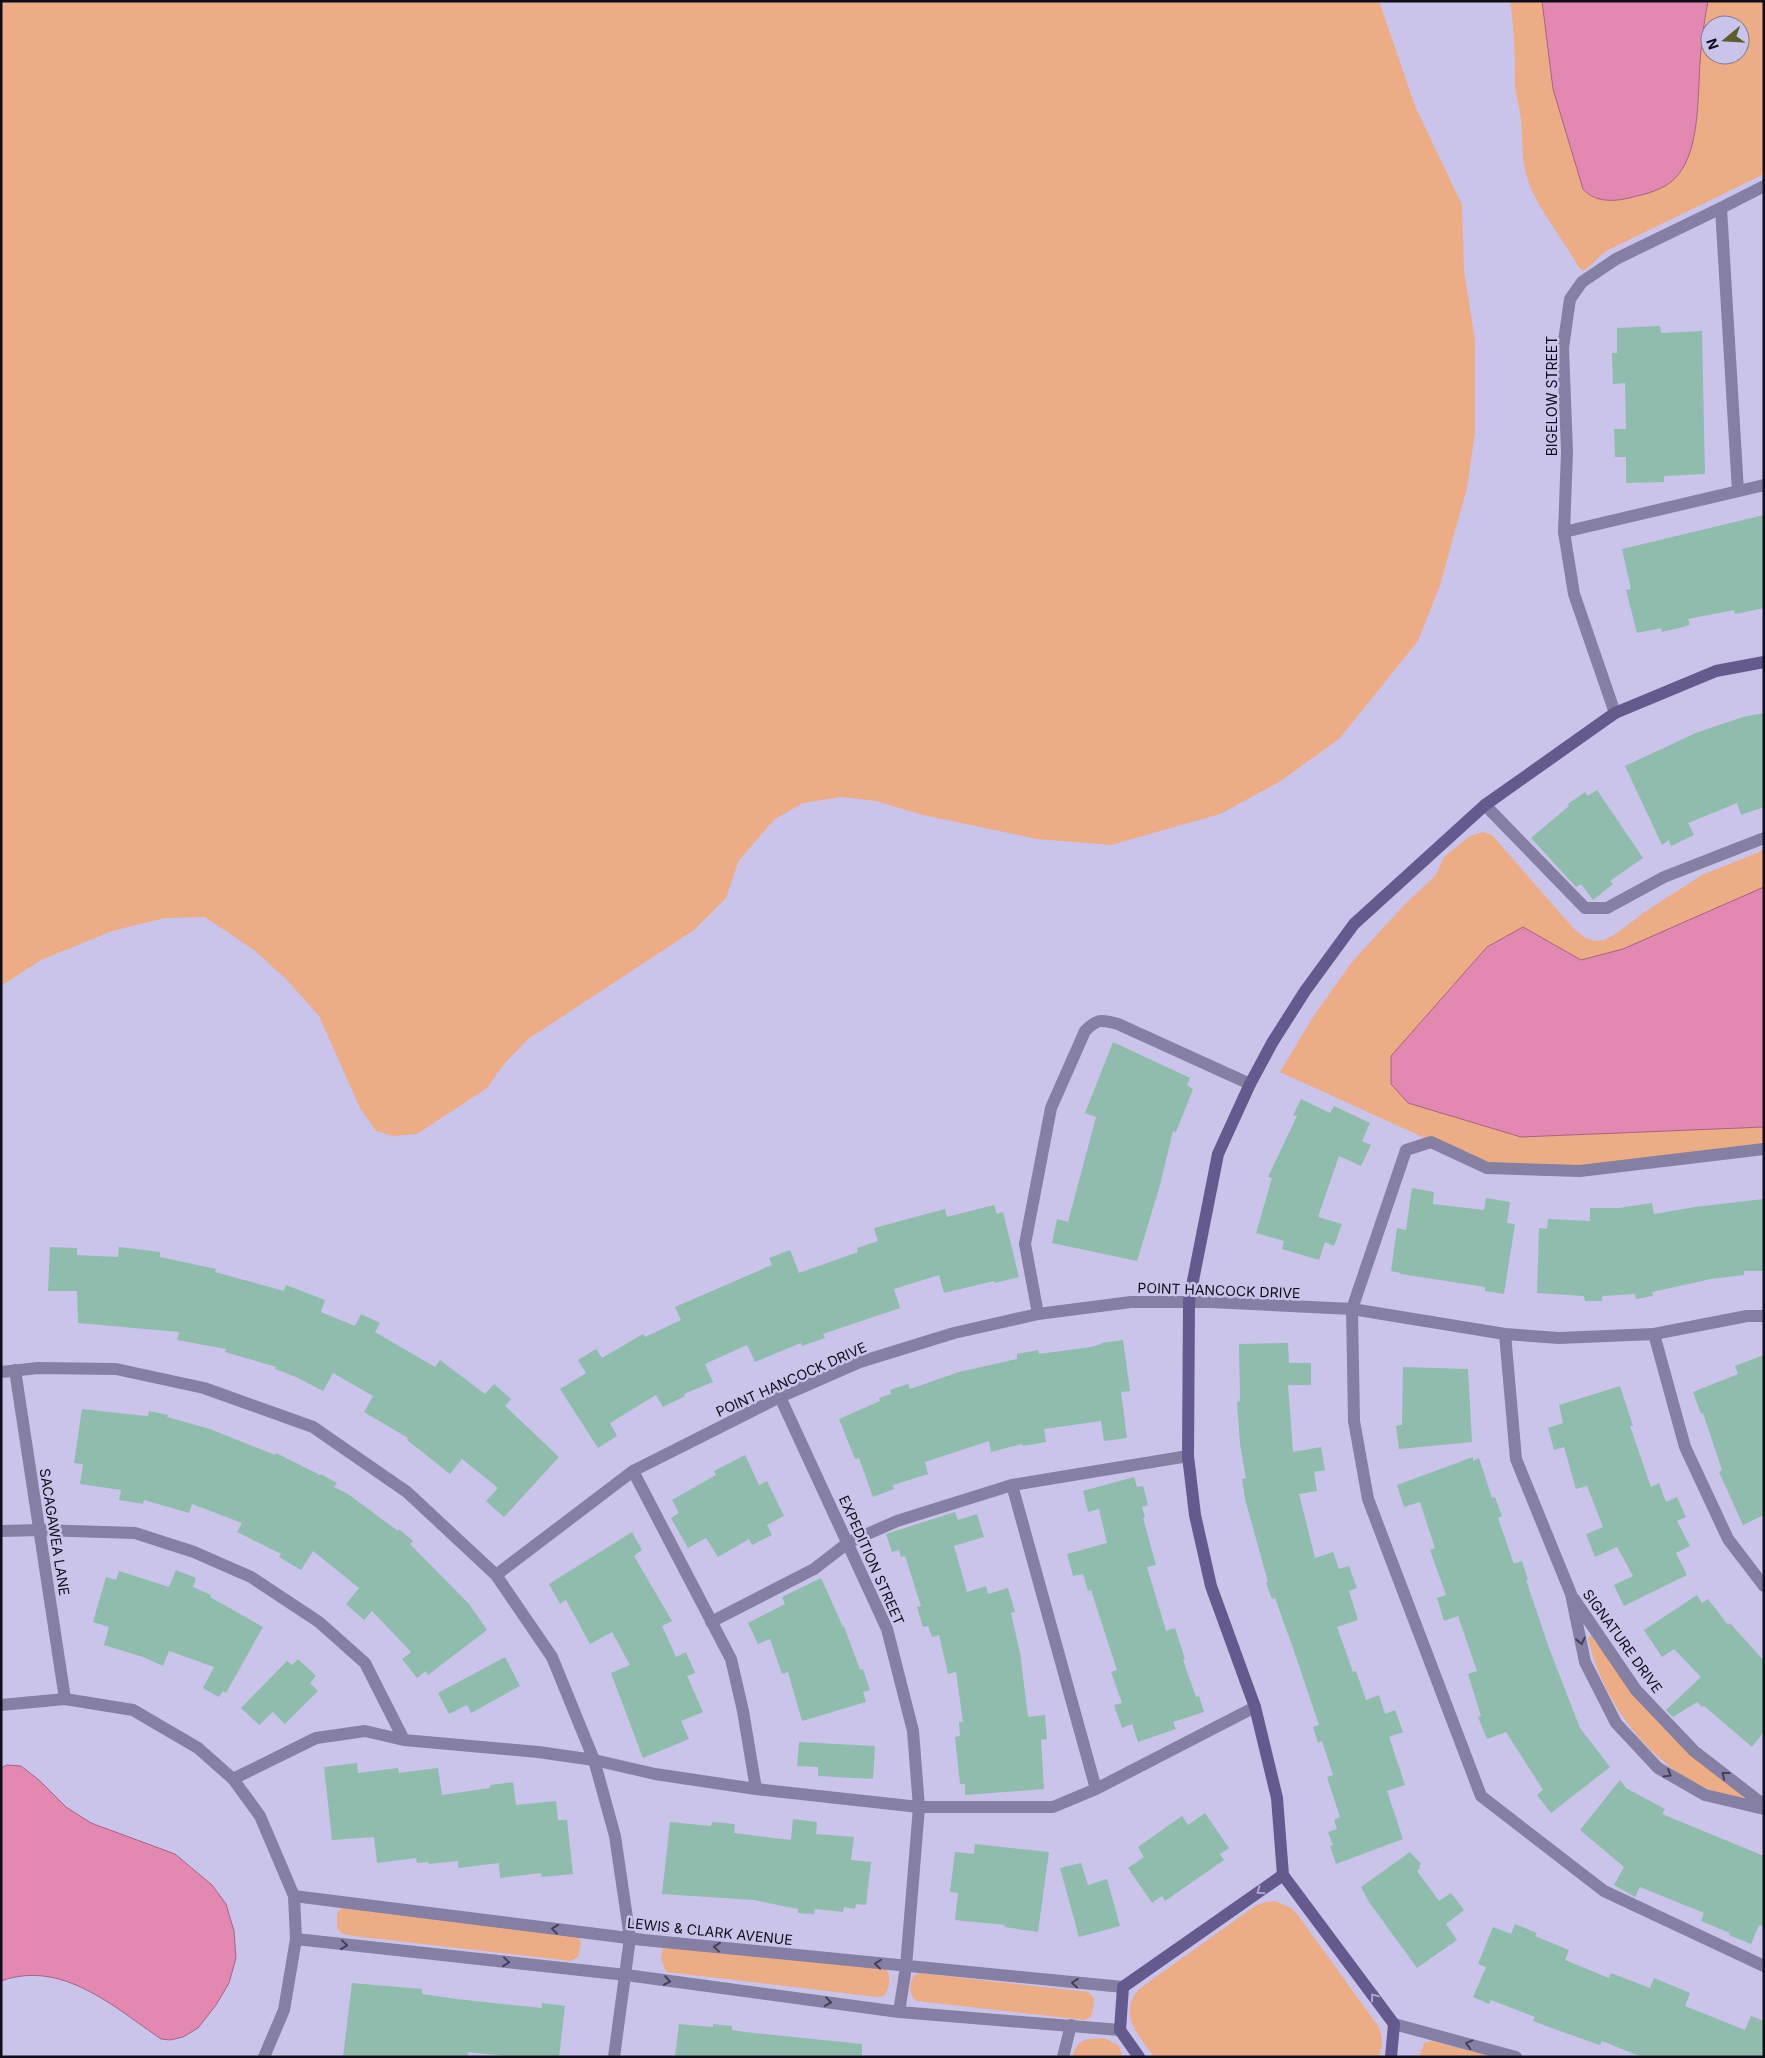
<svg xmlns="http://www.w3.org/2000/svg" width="1765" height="2058" font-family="Inter,sans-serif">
<rect width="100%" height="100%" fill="#cac4ea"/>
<path fill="#ecac85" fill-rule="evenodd" d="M 1,1 L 1379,1 L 1415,106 L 1462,205 L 1464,270 L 1475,341 L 1475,432 L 1467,488 L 1440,585 L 1418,641 L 1339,739 L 1279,782 L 1220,814 L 1111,845 L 1037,839 L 923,815 L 876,801 L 841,797 L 803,803 L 775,819 L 739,860 L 726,898 L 694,930 L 528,1039 L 504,1064 L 487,1088 L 417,1134 L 393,1136 L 376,1131 L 360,1108 L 319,1016 L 287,980 L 254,950 L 205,917 L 165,918 L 112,931 L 41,960 L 1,986 Z
M 1510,1 L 1764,1 L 1764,174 L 1608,250 C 1598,256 1593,265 1583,271 L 1578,266 C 1563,239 1541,213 1529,184 C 1521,161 1523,143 1521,120 C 1520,106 1514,92 1515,78 C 1515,52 1514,27 1510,1 ZM 1710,25 L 1740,25 L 1740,55 L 1710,55 Z
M 1483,832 L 1492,835 L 1574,929 L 1584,937 L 1594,941 L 1604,940 L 1617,933 L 1646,911 L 1702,875 L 1764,850 L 1764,1147 L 1576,1167 L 1491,1164 L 1451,1150 L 1280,1072 L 1313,1017 L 1352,962 L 1405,904 L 1436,875 L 1444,857 L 1470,836 Z
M 1591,1636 L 1594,1636 L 1746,1800 C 1733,1796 1718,1794 1705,1788 C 1647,1761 1602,1701 1588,1638 Z
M 1275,1901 L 1291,1908 L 1297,1914 L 1378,2026 C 1383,2037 1383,2045 1379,2057 L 1154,2057 C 1139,2035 1117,2015 1139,1989 L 1255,1906 L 1265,1902 Z
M 342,1908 L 579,1937 L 581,1943 L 578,1957 L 571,1961 L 354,1936 L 343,1934 L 337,1928 L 337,1913 Z
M 663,1947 L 886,1969 C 892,1977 889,1989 884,1996 L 877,1997 L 666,1972 L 661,1959 Z
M 919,1973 L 1088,1992 L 1094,1998 C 1093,2007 1095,2016 1085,2020 L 917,2001 C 908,1995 909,1984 914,1975 Z
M 1104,2038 L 1118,2045 L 1123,2057 L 1072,2057 C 1079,2036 1086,2040 1104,2038 Z
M 1432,2041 L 1493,2057 L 1419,2057 L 1424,2043 Z"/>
<path fill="#e389b1" stroke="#a46484" d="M 1542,1 L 1708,1 C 1705,18 1702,34 1701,51 C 1697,87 1702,148 1677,176 C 1666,190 1645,194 1629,198 C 1613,202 1594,202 1583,189 L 1553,89 Z
M 1764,887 L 1764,1127 L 1521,1137 L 1408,1103 L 1391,1084 L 1391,1056 L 1487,947 L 1523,927 L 1581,960 L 1623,949 Z
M 7,1765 L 21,1766 L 39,1780 L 66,1807 L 91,1823 L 175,1854 L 212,1885 L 226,1904 L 234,1931 L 236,1958 L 229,1983 L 216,2005 L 198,2028 L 183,2037 L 170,2040 L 161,2039 C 114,2007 62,1959 1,1981 L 1,1768 Z"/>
<path fill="#8fbcad" d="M 1660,326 L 1661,333 L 1702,331 L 1705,474 L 1664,476 L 1664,482 L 1626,483 L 1626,457 L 1615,457 L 1614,429 L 1626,429 L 1625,383 L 1613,384 L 1612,353 L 1617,353 L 1617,328 Z
M 1764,515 L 1764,608 L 1735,614 L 1734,610 L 1688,619 L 1690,625 L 1679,628 L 1662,632 L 1661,628 L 1637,633 L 1626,590 L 1631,589 L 1622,549 Z
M 1764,713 L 1764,807 L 1741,815 L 1737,803 L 1688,823 L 1694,835 L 1671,846 L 1669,840 L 1662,845 L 1625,766 L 1698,732 L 1743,717 Z
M 1597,790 L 1643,858 L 1610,881 L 1613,884 L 1593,900 L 1581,884 L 1576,887 L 1531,838 L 1569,806 L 1568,804 L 1585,792 L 1588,796 Z
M 1113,1042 L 1190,1078 L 1187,1085 L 1193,1089 L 1176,1132 L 1173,1131 L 1160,1185 L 1137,1261 L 1052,1243 L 1057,1219 L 1068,1222 L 1096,1117 L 1085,1113 Z
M 1301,1099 L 1330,1113 L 1334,1106 L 1370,1123 L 1362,1141 L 1371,1145 L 1361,1166 L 1339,1156 L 1318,1217 L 1342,1224 L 1334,1246 L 1325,1242 L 1319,1260 L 1282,1249 L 1284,1241 L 1256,1233 L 1272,1178 L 1268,1177 L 1297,1116 L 1293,1115 Z
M 1412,1188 L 1434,1192 L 1433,1204 L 1484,1210 L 1486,1198 L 1510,1202 L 1507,1223 L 1515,1224 L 1504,1294 L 1485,1291 L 1485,1287 L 1401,1274 L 1400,1273 L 1391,1271 L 1397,1228 L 1406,1230 Z
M 1764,1199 L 1764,1271 L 1744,1271 L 1744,1275 L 1711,1279 L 1652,1292 L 1653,1296 L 1636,1299 L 1635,1294 L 1602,1296 L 1602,1301 L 1585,1301 L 1584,1296 L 1537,1293 L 1539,1228 L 1547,1229 L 1548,1219 L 1590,1221 L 1590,1208 L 1619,1208 L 1652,1203 L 1654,1214 L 1695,1207 Z
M 994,1205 L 997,1214 L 1003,1212 L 1019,1277 L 995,1283 L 994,1281 L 944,1293 L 939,1275 L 894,1289 L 900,1308 L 823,1334 L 825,1338 L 802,1346 L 801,1343 L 755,1362 L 747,1345 L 705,1364 L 713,1382 L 684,1394 L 685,1396 L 663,1407 L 656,1395 L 610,1423 L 617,1436 L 598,1448 L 560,1389 L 586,1373 L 578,1360 L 596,1349 L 602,1358 L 643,1334 L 645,1337 L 681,1320 L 675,1307 L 772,1265 L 769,1258 L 790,1250 L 799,1273 L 858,1252 L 857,1248 L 878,1241 L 874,1228 L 945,1209 L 947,1217 Z
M 50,1247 L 77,1248 L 77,1255 L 118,1257 L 119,1247 L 160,1252 L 160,1257 L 216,1269 L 215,1272 L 284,1291 L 286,1285 L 325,1300 L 321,1312 L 355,1326 L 361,1314 L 380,1323 L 375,1332 L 435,1367 L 440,1360 L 485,1394 L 494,1384 L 511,1399 L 505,1406 L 559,1457 L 504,1517 L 486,1501 L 498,1488 L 462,1459 L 450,1474 L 407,1440 L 408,1438 L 364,1412 L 373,1396 L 333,1373 L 323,1391 L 296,1377 L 275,1369 L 276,1367 L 225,1352 L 226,1349 L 177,1340 L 179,1332 L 78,1323 L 77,1291 L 48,1291 Z
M 1123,1340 L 1130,1391 L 1121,1392 L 1127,1438 L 1104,1441 L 1101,1421 L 1044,1429 L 1046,1442 L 1023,1446 L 1022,1444 L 991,1452 L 989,1441 L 925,1462 L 928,1474 L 893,1485 L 894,1489 L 873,1497 L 859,1458 L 855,1459 L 839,1419 L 880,1401 L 879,1398 L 891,1394 L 890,1390 L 908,1384 L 910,1389 L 959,1372 L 1017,1359 L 1017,1354 L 1038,1350 L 1039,1354 L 1091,1347 L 1101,1344 L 1101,1343 Z
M 1288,1343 L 1289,1363 L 1311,1363 L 1311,1385 L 1288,1385 L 1293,1452 L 1321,1447 L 1325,1470 L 1314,1472 L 1317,1491 L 1299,1494 L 1315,1558 L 1333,1552 L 1339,1569 L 1349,1566 L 1357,1588 L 1349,1591 L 1358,1620 L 1337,1627 L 1353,1672 L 1356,1671 L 1366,1700 L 1379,1695 L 1385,1714 L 1395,1710 L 1403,1732 L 1389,1737 L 1405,1785 L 1387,1791 L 1403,1839 L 1336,1864 L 1330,1846 L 1333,1845 L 1328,1832 L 1337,1829 L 1334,1820 L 1340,1817 L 1327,1777 L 1333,1775 L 1322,1741 L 1318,1743 L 1313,1727 L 1319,1725 L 1294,1651 L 1275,1598 L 1272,1599 L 1266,1583 L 1268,1582 L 1245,1499 L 1242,1479 L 1246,1478 L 1240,1444 L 1237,1402 L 1240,1401 L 1239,1344 Z
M 1764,1355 L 1764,1515 L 1743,1525 L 1719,1472 L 1722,1470 L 1703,1413 L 1701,1414 L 1693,1392 L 1738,1374 L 1735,1366 Z
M 1403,1367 L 1468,1369 L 1472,1442 L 1399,1449 L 1396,1426 L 1402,1425 Z
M 1620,1386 L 1633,1426 L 1630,1426 L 1651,1487 L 1659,1483 L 1666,1502 L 1677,1497 L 1686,1517 L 1677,1521 L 1690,1546 L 1676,1553 L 1687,1575 L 1624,1606 L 1614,1585 L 1633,1576 L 1617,1547 L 1595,1557 L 1586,1534 L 1603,1527 L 1587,1486 L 1576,1489 L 1564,1447 L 1554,1450 L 1548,1428 L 1563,1423 L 1559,1405 Z
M 82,1409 L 136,1415 L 148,1416 L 149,1411 L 168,1415 L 167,1417 L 210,1429 L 275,1455 L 276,1453 L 320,1475 L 321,1474 L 337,1483 L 334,1487 L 348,1494 L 398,1531 L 399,1529 L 413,1541 L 410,1544 L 469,1604 L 487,1630 L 428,1675 L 426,1671 L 417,1678 L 402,1659 L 411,1652 L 372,1611 L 364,1620 L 346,1604 L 359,1588 L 313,1551 L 301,1570 L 279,1557 L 281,1554 L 237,1532 L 242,1523 L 192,1504 L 189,1513 L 144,1500 L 143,1504 L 119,1500 L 121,1490 L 80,1484 L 83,1464 L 74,1463 Z
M 745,1455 L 759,1485 L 767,1481 L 784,1516 L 767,1525 L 772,1535 L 752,1545 L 749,1539 L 718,1557 L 706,1538 L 688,1548 L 671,1518 L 679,1513 L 672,1500 L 716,1475 L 714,1471 Z
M 1473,1457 L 1473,1461 L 1479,1458 L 1492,1498 L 1495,1497 L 1502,1516 L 1498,1518 L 1514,1564 L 1522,1561 L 1528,1580 L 1526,1580 L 1549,1648 L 1580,1728 L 1610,1767 L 1551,1813 L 1537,1795 L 1543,1790 L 1506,1732 L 1487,1739 L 1478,1717 L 1481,1716 L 1468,1674 L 1477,1671 L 1458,1616 L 1444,1621 L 1437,1598 L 1446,1595 L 1430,1550 L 1435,1548 L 1420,1502 L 1404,1507 L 1397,1485 Z
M 1134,1477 L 1137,1487 L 1143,1486 L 1148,1505 L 1142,1507 L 1145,1517 L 1143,1518 L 1156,1565 L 1147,1567 L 1166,1631 L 1175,1628 L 1185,1659 L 1183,1660 L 1196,1697 L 1199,1696 L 1204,1712 L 1173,1722 L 1176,1729 L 1138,1742 L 1132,1724 L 1122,1728 L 1114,1705 L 1122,1703 L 1111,1672 L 1117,1670 L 1091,1590 L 1088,1591 L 1083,1574 L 1073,1576 L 1067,1554 L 1107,1543 L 1099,1509 L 1088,1512 L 1083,1491 Z
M 955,1512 L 958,1520 L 977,1514 L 984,1537 L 954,1546 L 967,1592 L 986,1586 L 988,1594 L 1008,1588 L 1015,1612 L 1011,1613 L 1020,1653 L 1028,1717 L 1045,1715 L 1047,1739 L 1041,1740 L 1044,1789 L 965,1795 L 965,1784 L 960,1784 L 955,1737 L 960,1736 L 959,1722 L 963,1722 L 956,1672 L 948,1674 L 939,1635 L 932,1637 L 928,1626 L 923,1627 L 917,1607 L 921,1606 L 905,1556 L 901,1557 L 899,1550 L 892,1552 L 886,1534 Z
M 632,1532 L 642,1550 L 634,1556 L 672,1621 L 662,1626 L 676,1657 L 686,1652 L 695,1673 L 687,1676 L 703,1712 L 681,1721 L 689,1739 L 643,1758 L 611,1673 L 630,1665 L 612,1632 L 590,1644 L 566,1600 L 560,1604 L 549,1584 Z
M 176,1570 L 196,1578 L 193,1587 L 211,1595 L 210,1597 L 263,1627 L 226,1693 L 223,1691 L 219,1697 L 203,1688 L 214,1667 L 169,1651 L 163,1666 L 143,1657 L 104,1645 L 109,1627 L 93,1622 L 106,1577 L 116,1580 L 119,1571 L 169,1587 Z
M 821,1578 L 843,1627 L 844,1626 L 860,1670 L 863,1669 L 870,1690 L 863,1692 L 866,1702 L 802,1721 L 788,1672 L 782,1674 L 770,1639 L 758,1644 L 748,1623 L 785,1604 L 782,1597 Z
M 1697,1595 L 1702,1603 L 1708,1599 L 1728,1625 L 1730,1623 L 1764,1661 L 1764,1732 L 1752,1747 L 1704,1706 L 1702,1707 L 1697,1702 L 1673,1717 L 1666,1710 L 1701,1677 L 1674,1649 L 1662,1657 L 1644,1630 Z
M 505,1657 L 520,1686 L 471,1713 L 467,1705 L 449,1714 L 438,1693 Z
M 298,1659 L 316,1676 L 310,1683 L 318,1691 L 285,1724 L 273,1712 L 259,1725 L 241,1708 L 287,1661 L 292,1665 Z
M 799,1742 L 875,1746 L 873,1779 L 818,1776 L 818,1767 L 797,1766 Z
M 357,1763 L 358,1773 L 398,1768 L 399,1773 L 438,1768 L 442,1795 L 490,1788 L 490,1785 L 513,1782 L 516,1805 L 556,1801 L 558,1820 L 567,1820 L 573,1874 L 542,1877 L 541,1873 L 500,1878 L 499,1863 L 458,1868 L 458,1861 L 429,1864 L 428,1862 L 417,1863 L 416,1858 L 377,1863 L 374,1837 L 332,1840 L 324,1767 Z
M 1620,1780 L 1626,1788 L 1665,1809 L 1662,1814 L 1764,1856 L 1764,1926 L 1759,1925 L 1751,1944 L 1729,1935 L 1730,1933 L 1701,1921 L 1704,1913 L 1640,1887 L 1635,1897 L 1614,1885 L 1624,1867 L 1580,1830 Z
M 1205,1813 L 1229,1848 L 1220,1854 L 1224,1860 L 1165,1901 L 1162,1896 L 1152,1903 L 1128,1868 L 1144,1857 L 1138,1847 L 1182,1816 L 1188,1825 Z
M 793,1819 L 817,1822 L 816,1834 L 854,1837 L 851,1860 L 871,1862 L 866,1905 L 856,1904 L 855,1909 L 844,1907 L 843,1912 L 815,1909 L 814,1914 L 798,1913 L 798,1909 L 754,1900 L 662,1894 L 670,1822 L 711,1826 L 712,1822 L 735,1824 L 734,1833 L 791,1840 Z
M 975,1844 L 1049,1852 L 1038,1932 L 1005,1927 L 1005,1925 L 955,1920 L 958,1893 L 950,1892 L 955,1852 L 974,1854 Z
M 1410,1852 L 1421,1864 L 1419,1866 L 1420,1868 L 1417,1871 L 1439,1901 L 1451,1893 L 1464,1910 L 1446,1924 L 1457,1940 L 1417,1968 L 1369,1902 L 1361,1887 Z
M 1081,1863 L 1088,1885 L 1107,1879 L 1120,1926 L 1079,1937 L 1060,1868 Z
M 1515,1924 L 1537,1933 L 1535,1936 L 1569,1950 L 1565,1960 L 1609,1978 L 1611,1973 L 1650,1988 L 1654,1978 L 1690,1993 L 1685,2006 L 1745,2030 L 1751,2016 L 1764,2021 L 1764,2057 L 1642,2057 L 1602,2041 L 1600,2045 L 1554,2029 L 1533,2021 L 1535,2017 L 1491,2000 L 1489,2004 L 1473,1997 L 1486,1967 L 1478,1964 L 1493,1927 L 1511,1934 Z
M 352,1983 L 422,1989 L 422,1994 L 456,1999 L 542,2008 L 542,2003 L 565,2006 L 559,2057 L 515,2057 L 468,2052 L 468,2057 L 343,2057 Z
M 679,2024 L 713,2027 L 713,2024 L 732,2026 L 732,2030 L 745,2032 L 862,2044 L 862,2057 L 675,2057 Z"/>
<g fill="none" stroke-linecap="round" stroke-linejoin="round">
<path stroke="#857fa3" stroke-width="12" d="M 1721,208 L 1738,491
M 1564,532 L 1764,485
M 1485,805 L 1585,908 L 1607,908 L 1664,877 L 1764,838
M 1764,1149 L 1580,1171 L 1487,1168 L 1431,1142 L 1406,1150 L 1352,1309 L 1354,1421 L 1368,1499 L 1481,1796 L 1604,1891 L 1764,1966
M 1038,1314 L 1025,1244 L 1051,1108 L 1085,1031 C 1097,1019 1101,1019 1118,1024 L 1250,1084
M 1654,1334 L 1685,1447 L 1728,1539 L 1764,1586
M 633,1471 L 731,1659 L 743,1711 L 756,1789
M 1012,1485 L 1096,1789
M 1,1531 L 40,1530 L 135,1533 L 194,1552 L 251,1577 L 319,1622 L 365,1663 L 404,1740
M 711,1622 L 814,1569 L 849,1542 L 897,1521 L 1012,1485 L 1188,1456
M 233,1779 L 316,1738 L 365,1731 L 404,1740 L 538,1752 L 594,1760 L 655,1774 L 756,1789 L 919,1807 L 1053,1807 L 1096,1789 L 1255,1707
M 1063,2057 L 1071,2025"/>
<path stroke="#857fa3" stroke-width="12" d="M 1615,713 L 1574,594 L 1564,532 L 1567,452 L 1563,348 L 1570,299 L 1582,282 L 1616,259 L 1721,208 L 1764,186
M 1505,1334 L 1516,1459 L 1571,1594 L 1585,1662 L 1616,1723 L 1658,1768 L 1705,1795 L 1764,1809
M 15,1370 L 65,1699
M 1,1372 L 38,1368 L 116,1369 L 204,1388 L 313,1427 L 407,1492 L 496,1575 L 552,1657 L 594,1760 L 615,1836 L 630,1938 L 614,2057
M 780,1397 L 887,1629 L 913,1731 L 919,1807 L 906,1967 L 899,2012
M 496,1575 L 633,1471 L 780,1397 L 860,1362 L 954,1333 L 1038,1314 L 1131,1302 L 1211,1302 L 1352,1309 L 1505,1334 L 1559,1338 L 1654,1334 L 1747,1316 L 1764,1316
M 1574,1599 L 1636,1690 L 1694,1751 L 1764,1805
M 1,1705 L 65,1699 L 133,1710 L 198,1748 L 233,1779 L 260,1816 L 294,1896 L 296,1939 L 284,2010 L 264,2057
M 294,1896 L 644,1940 L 1123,1987
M 296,1939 L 626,1975 L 899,2012 L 1120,2030
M 1394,2024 L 1516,2057"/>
<path stroke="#655a8e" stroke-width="12" d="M 1283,1875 L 1277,1798 L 1255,1707 L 1211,1586 L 1195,1515 L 1188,1456 L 1189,1301 L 1218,1154 L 1250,1084 L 1272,1043 L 1305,991 L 1354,924 L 1485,805 L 1615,713 L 1716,671 L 1764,662
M 1139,2057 L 1120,2030 L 1123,1987 L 1283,1875 L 1394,2024 L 1391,2057"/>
</g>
<defs><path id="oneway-chevron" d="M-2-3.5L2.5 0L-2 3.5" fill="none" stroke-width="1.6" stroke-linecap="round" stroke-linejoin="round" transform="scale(1.25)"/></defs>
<g stroke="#454058">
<use href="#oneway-chevron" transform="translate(1581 1641) rotate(78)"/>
<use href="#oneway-chevron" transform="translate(1668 1774) rotate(30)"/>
<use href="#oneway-chevron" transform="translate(1725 1775) rotate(-142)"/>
<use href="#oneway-chevron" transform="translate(555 1929) rotate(-173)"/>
<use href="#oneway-chevron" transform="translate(344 1945) rotate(6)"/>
<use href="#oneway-chevron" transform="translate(717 1947) rotate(-174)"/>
<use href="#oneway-chevron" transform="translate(506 1962) rotate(6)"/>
<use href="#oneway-chevron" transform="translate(878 1964) rotate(-174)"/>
<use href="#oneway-chevron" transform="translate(667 1981) rotate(8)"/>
<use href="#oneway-chevron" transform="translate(1075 1983) rotate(-175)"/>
<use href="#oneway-chevron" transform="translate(828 2002) rotate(8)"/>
<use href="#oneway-chevron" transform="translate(1469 2044) rotate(-165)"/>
</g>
<g stroke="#aca4ce">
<use href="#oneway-chevron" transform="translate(1260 1891) rotate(145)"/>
<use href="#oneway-chevron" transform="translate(1374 1997) rotate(-127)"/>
</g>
<g text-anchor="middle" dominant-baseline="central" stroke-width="5" stroke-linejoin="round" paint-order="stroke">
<g font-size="14" fill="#100d1a" stroke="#cac4ea">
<text transform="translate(1551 396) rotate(-90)">BIGELOW STREET</text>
<text transform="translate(1219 1290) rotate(2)">POINT HANCOCK DRIVE</text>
<text transform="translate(791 1379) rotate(-24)">POINT HANCOCK DRIVE</text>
<text transform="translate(55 1532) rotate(81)">SACAGAWEA LANE</text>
<text transform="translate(872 1560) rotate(66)">EXPEDITION STREET</text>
<text transform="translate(1623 1641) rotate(54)">SIGNATURE DRIVE</text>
<text transform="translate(710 1931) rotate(6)">LEWIS &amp; CLARK AVENUE</text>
</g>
</g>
<rect width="1765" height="2058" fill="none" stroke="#100d1a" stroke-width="5"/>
<g transform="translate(1725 40) rotate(252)"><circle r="24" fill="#cac4ea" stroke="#807b97"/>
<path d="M0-4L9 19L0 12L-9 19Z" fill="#5c5f2d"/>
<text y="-8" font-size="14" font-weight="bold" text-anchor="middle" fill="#100d1a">N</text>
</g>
</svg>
